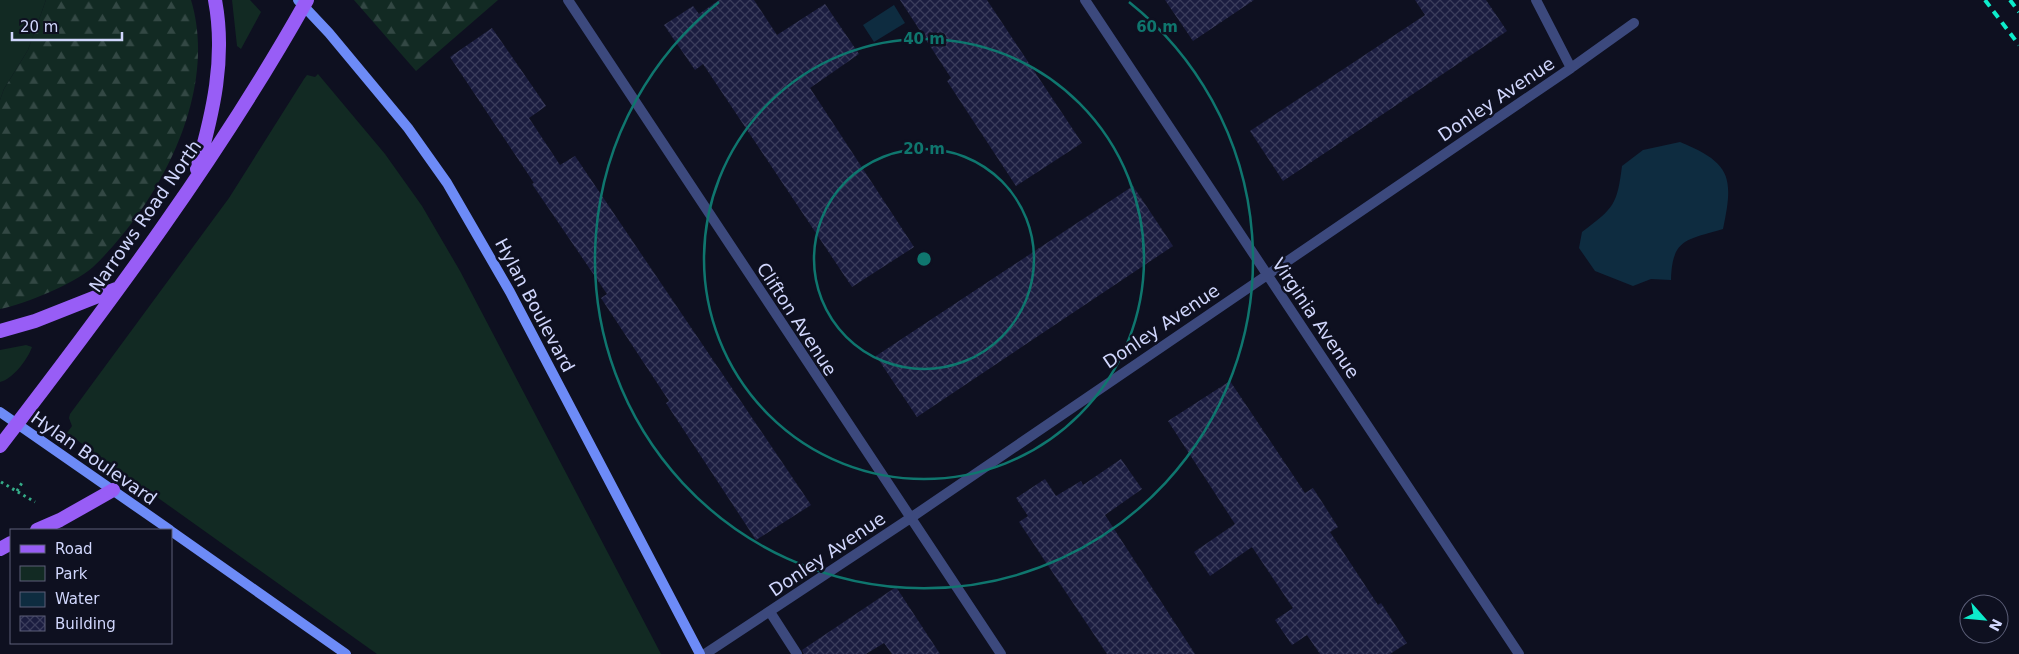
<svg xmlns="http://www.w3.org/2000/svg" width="2019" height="654" font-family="'DejaVu Sans',sans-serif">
<defs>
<pattern id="forest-firs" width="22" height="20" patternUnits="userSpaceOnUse" patternTransform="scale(1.25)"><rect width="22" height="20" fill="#122a23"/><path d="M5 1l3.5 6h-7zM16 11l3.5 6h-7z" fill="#334844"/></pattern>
<pattern id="building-cross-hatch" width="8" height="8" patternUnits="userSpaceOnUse" patternTransform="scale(1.25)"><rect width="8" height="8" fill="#1b1d40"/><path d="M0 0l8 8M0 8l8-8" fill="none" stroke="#3b3d5c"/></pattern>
</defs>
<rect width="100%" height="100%" fill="#0e1020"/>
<path fill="#122a23" d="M 0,0 L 46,0 L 28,50 L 4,89 L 0,100 Z
M 232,0 L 250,0 L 261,12 L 241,49 L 237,46 Z
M 318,74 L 385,154 L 422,206 L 460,271 L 661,654 L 377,654 L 67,433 L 72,426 L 69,418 L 70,414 L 229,198 L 304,79 L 307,75 L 315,77 Z
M 26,345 L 32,347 C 28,359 13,379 0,382 L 0,350 Z"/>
<path fill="url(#forest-firs)" d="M 46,0 L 191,0 C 219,92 159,204 93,267 C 74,284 25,304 0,309 L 0,100 L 4,89 L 28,50 Z
M 354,0 L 498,0 L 416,71 Z"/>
<path fill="#0e2c40" d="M 894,5 L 905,23 L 874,42 L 863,25 Z
M 1680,142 C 1731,163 1734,177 1723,229 C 1687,240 1672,238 1671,280 L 1651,279 L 1633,286 L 1595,271 L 1579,248 L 1582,232 C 1614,208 1617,205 1622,166 L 1643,150 Z"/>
<path fill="url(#building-cross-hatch)" d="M 719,0 L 754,0 L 777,35 L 825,4 L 859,54 L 810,88 L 914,247 L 852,287 L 703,64 L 695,70 L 664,25 L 693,6 L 699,14 Z
M 900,0 L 987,0 L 1082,143 L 1016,186 L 947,81 L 951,78 Z
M 1165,0 L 1254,0 L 1193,41 Z
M 1415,0 L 1486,0 L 1507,31 L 1283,181 L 1250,131 L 1425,15 Z
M 492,28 L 546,106 L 529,118 L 560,165 L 575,156 L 811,505 L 756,540 L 666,403 L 669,401 L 601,298 L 607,294 L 532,184 L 534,183 L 450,57 Z
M 1133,186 L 1173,246 L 917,417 L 876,356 Z
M 1230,381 L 1305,493 L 1313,488 L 1338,527 L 1330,532 L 1378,605 L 1381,603 L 1407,643 L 1390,654 L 1320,654 L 1307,635 L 1292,645 L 1275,620 L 1293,608 L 1252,547 L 1210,576 L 1194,552 L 1235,524 L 1168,421 Z
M 1121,459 L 1142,489 L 1105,515 L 1195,654 L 1107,654 L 1019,522 L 1028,516 L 1016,498 L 1045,479 L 1056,496 L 1081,481 L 1083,485 Z
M 896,587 L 940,654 L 892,654 L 884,643 L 866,654 L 804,654 L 802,650 Z"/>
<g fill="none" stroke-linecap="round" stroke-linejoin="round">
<path stroke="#35ac88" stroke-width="3" stroke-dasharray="2.5 4" stroke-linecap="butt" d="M 1,482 L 35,502
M 17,491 L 23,481"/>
<path stroke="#3c497d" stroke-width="10" d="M 770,612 L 797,654"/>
<path stroke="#3c497d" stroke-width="10" d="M 568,0 L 1001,654
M 1085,0 L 1519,654
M 1536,0 L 1571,68
M 705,654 L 909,519 L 1571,68 L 1634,23"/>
<path stroke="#6d8bf7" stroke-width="10" d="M 298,0 L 329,33 L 408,128 L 447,183 L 510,292 L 700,654
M 0,412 L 170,530
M 171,531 L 346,654"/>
<path stroke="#985df6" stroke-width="14" d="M 197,169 C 213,113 226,58 215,0
M 0,331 L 35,321 L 116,289
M 0,446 C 110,303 219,157 307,0
M 37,530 L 60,520 L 113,490
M 0,549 L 11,543"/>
<path stroke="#0deccb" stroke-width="4" stroke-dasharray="8 6" stroke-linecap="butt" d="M 1985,0 L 2019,45
M 2010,0 L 2019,12"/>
</g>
<g fill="none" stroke="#0f766e" stroke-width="2.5">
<circle cx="924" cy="259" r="110"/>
<circle cx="924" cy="259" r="220"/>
<path d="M1129 2A329 329 0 1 1 719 2"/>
</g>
<g text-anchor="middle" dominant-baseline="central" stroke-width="5" stroke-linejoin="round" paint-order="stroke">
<g font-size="18" fill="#d0d6fc" stroke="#0e1020">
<text transform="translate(1496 99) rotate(-34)">Donley Avenue</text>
<text transform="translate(145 216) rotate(-55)">Narrows Road North</text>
<text transform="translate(535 305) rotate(62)">Hylan Boulevard</text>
<text transform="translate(1316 318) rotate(56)">Virginia Avenue</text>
<text transform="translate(797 319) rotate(57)">Clifton Avenue</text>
<text transform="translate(1161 326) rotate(-34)">Donley Avenue</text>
<text transform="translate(94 458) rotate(35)">Hylan Boulevard</text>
<text transform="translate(827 554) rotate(-34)">Donley Avenue</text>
</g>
</g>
<circle cx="924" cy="259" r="8" fill="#0f766e" stroke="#0e1020" stroke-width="2.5"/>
<g font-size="15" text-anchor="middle" font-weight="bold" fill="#0f766e" stroke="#0e1020" stroke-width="5" stroke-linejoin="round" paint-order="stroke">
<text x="1157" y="32">60 m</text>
<text x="924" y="44">40 m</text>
<text x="924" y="154">20 m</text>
</g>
<rect x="10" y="529" width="162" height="115" fill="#0e1020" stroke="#5c5f78"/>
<rect x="20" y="545" width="25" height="8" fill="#985df6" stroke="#5c5f78"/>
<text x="55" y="554" font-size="15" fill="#d0d6fc">Road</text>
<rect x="20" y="566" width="25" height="15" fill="#122a23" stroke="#5c5f78"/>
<text x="55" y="579" font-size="15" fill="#d0d6fc">Park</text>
<rect x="20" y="592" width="25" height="15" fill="#0e2c40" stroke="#5c5f78"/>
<text x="55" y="604" font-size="15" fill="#d0d6fc">Water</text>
<rect x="20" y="616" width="25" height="15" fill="url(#building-cross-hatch)" stroke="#5c5f78"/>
<text x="55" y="629" font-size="15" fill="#d0d6fc">Building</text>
<g transform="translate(1984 619) rotate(117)"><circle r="24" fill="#0e1020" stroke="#5c5f78"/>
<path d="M0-4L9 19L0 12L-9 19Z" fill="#0deccb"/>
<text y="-8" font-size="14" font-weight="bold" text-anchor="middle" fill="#d0d6fc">N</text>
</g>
<path d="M12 32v8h110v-8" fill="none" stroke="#d0d6fc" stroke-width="2.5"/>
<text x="20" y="32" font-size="15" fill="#d0d6fc" stroke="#0e1020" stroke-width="4" paint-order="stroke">20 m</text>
</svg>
